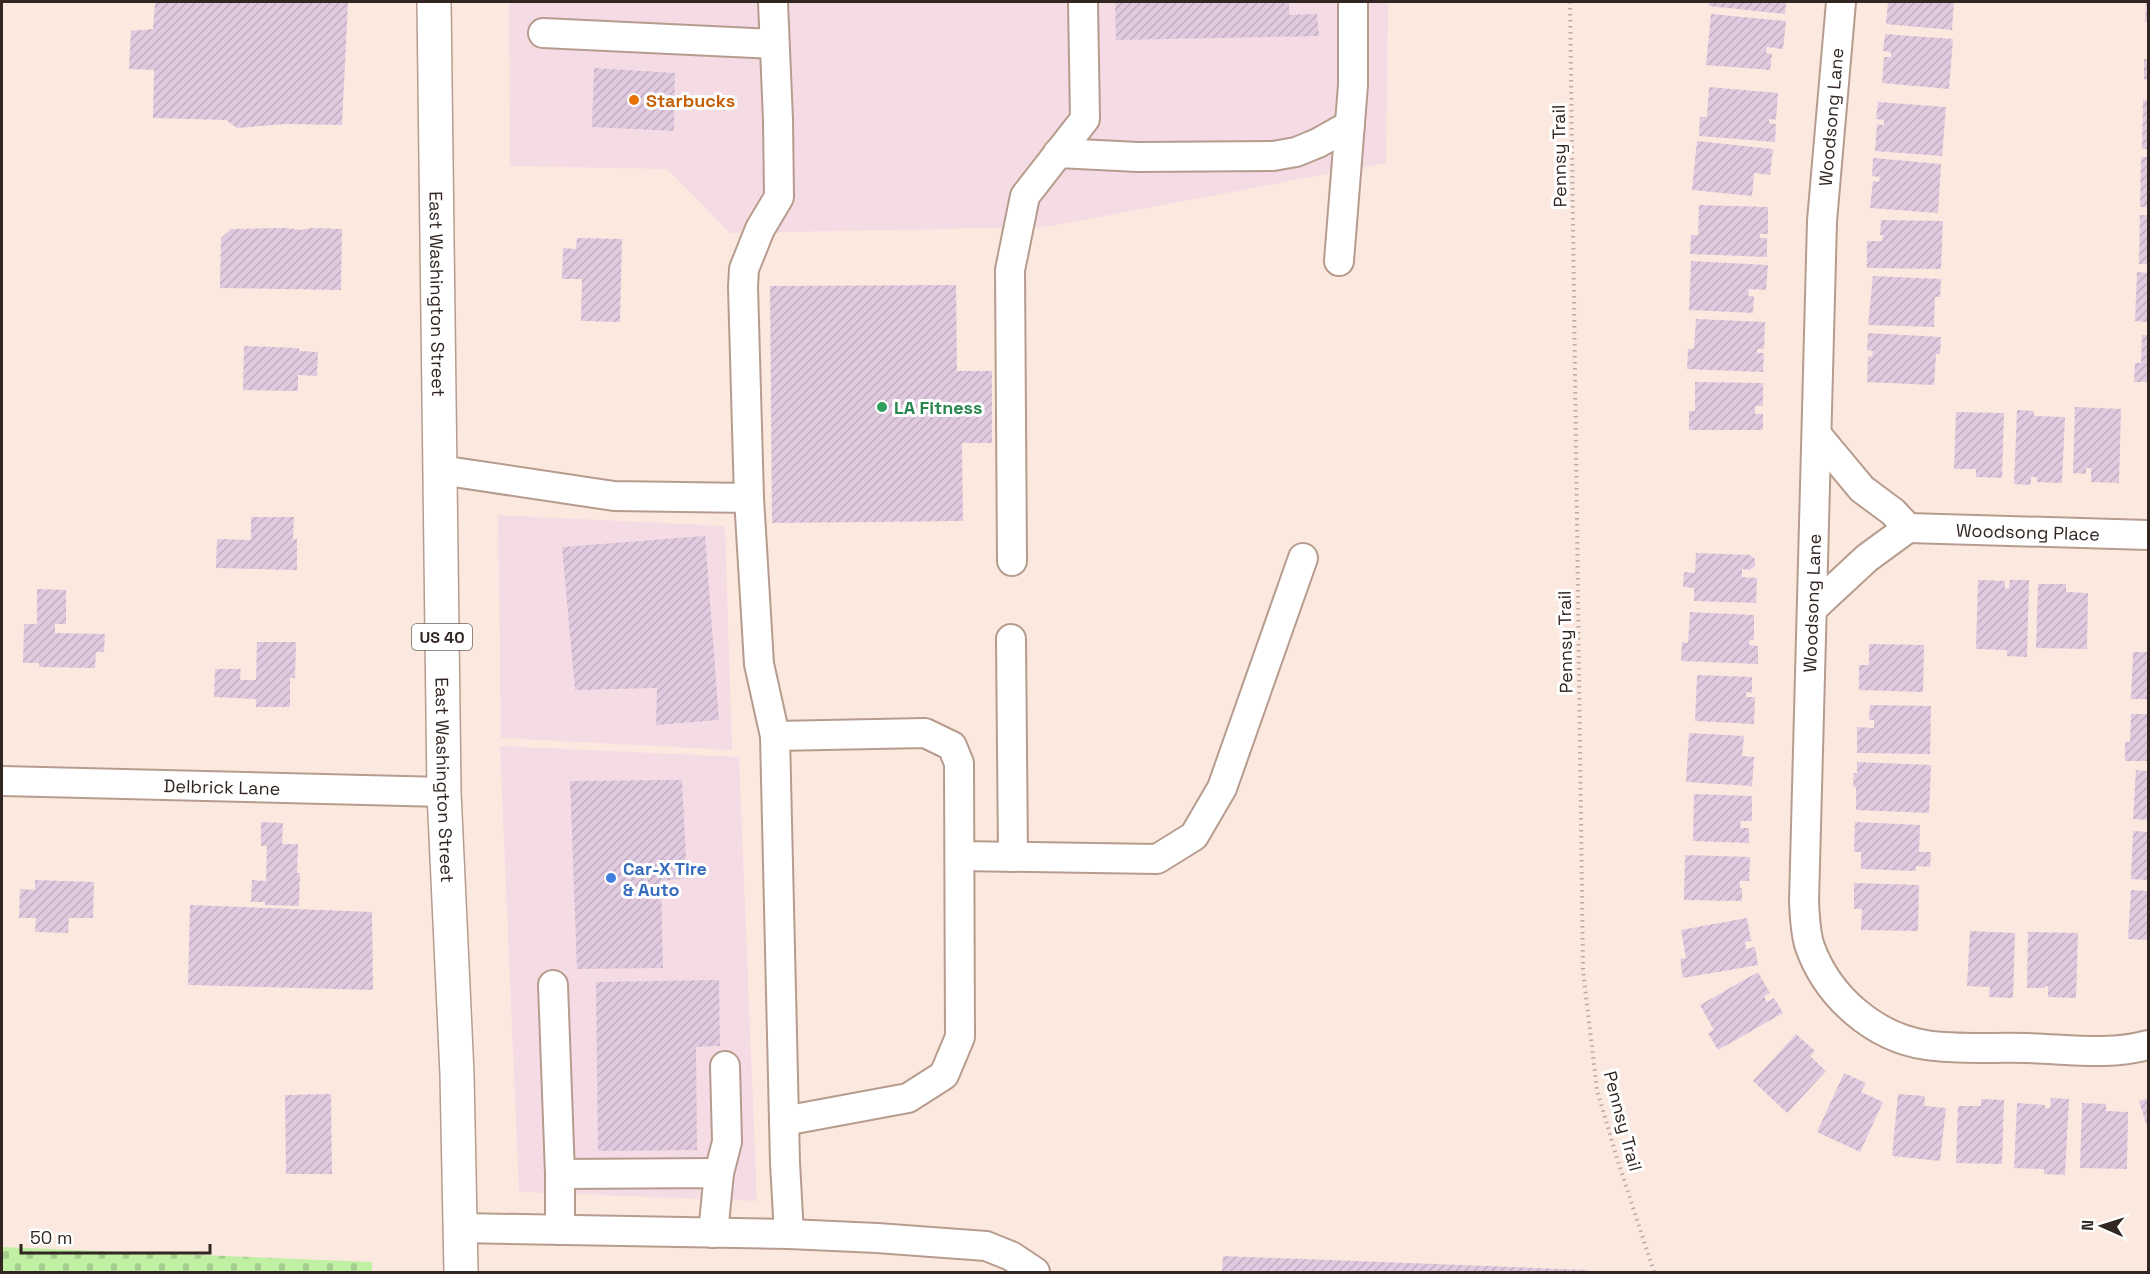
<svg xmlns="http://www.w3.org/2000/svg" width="2150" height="1274" font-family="'Space Grotesk',sans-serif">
<defs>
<pattern id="cemetery-stones" width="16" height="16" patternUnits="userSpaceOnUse" patternTransform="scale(1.5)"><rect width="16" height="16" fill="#c1efa4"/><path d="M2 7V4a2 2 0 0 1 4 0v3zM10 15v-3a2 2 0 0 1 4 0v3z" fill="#a6cd8d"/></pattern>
<pattern id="building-hatch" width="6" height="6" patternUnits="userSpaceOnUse" patternTransform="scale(1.5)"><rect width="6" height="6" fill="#e0cadf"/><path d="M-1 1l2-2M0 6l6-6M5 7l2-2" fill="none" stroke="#c1adbf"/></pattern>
</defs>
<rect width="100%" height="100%" fill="#fbe9e0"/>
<path fill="#f5dce4" d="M 509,2 L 1388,2 L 1386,163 L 1046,227 L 730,233 L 667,169 L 510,166 Z
M 498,515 L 725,526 L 732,750 L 501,738 Z
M 500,746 L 739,757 L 757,1201 L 519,1192 Z"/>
<path fill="url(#cemetery-stones)" d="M 2,1247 L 372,1262 L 372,1272 L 2,1272 Z"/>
<path fill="url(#building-hatch)" d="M 155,2 L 348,2 L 342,125 L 286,124 L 237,128 L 226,120 L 153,118 L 154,70 L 129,69 L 131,31 L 153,29 Z
M 1115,2 L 1289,2 L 1289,15 L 1317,14 L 1319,36 L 1116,40 Z
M 1709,2 L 1786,2 L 1785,14 L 1709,6 Z
M 1888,2 L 1954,2 L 1952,30 L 1886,24 Z
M 2146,2 L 2148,2 L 2148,22 L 2145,22 Z
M 1711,14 L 1786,21 L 1783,49 L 1767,47 L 1766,53 L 1772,54 L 1770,70 L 1706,65 Z
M 1885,34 L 1953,39 L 1949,89 L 1882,83 L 1884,57 L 1891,57 L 1891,52 L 1883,51 Z
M 2144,59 L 2148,59 L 2148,80 L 2144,79 Z
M 594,68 L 675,73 L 674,131 L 592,127 Z
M 1709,87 L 1778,93 L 1776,120 L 1769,119 L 1769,123 L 1776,124 L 1775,142 L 1699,136 L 1700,117 L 1707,117 Z
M 2143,100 L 2148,100 L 2148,149 L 2142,149 Z
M 1878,102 L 1946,107 L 1942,156 L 1875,151 L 1877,124 L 1884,125 L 1884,120 L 1876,119 Z
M 1697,141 L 1773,149 L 1770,175 L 1754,173 L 1752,196 L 1692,190 Z
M 2141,157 L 2148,157 L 2148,207 L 2140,207 Z
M 1873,158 L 1941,164 L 1938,213 L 1870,208 L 1873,181 L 1879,182 L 1880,177 L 1872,176 Z
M 1699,205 L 1768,207 L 1768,234 L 1760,234 L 1760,238 L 1767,238 L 1767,257 L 1690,254 L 1691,235 L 1698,235 Z
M 2140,215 L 2148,215 L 2148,264 L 2139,264 Z
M 1881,220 L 1943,221 L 1941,269 L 1867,268 L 1867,241 L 1882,241 L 1883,235 L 1880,235 Z
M 287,228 L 300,230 L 312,228 L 342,229 L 341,290 L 220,288 L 221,238 L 231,229 Z
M 577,238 L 622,239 L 620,322 L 581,321 L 582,279 L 562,279 L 563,248 L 576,249 Z
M 1691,261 L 1768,265 L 1766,290 L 1749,289 L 1748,296 L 1754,296 L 1753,313 L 1689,310 Z
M 2137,272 L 2148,273 L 2148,322 L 2135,321 Z
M 1873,276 L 1941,279 L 1940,297 L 1935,297 L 1934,327 L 1868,325 Z
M 956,285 L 957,371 L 992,371 L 992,443 L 962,443 L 963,521 L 772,523 L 770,286 Z
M 1696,319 L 1765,322 L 1764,349 L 1757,349 L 1757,353 L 1764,353 L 1763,372 L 1687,369 L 1688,349 L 1694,349 Z
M 1868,333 L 1941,337 L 1940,354 L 1936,354 L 1934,385 L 1867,382 L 1868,356 L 1872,357 L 1873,351 L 1867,350 Z
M 2142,335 L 2148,335 L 2148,382 L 2134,382 L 2135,363 L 2141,363 Z
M 244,346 L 299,348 L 299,351 L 318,352 L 317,376 L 298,375 L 298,391 L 243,390 Z
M 1695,382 L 1763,383 L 1763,406 L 1755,406 L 1755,414 L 1763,414 L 1763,430 L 1689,430 L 1689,411 L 1695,411 Z
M 2075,407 L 2121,409 L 2119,483 L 2091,482 L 2091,468 L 2086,468 L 2086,474 L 2073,473 Z
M 2017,410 L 2034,411 L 2034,416 L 2065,417 L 2062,483 L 2037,482 L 2037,477 L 2031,477 L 2031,485 L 2014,484 Z
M 1956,412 L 2004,413 L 2002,478 L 1976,477 L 1976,469 L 1954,469 Z
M 251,517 L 294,517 L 293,539 L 297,539 L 297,570 L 216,568 L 217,539 L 251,540 Z
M 705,536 L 719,720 L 656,725 L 657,688 L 575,690 L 562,547 Z
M 1696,553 L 1750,555 L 1755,559 L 1755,566 L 1750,570 L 1742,569 L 1742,577 L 1757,578 L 1756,603 L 1694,601 L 1694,588 L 1683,587 L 1684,572 L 1695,573 Z
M 1978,580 L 2005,581 L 2005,589 L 2009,588 L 2010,580 L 2029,580 L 2027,657 L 2007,656 L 2007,650 L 1976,649 Z
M 2038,584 L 2066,584 L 2066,592 L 2088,593 L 2087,649 L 2036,648 Z
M 37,589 L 66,590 L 66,624 L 55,624 L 55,633 L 105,634 L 104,652 L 96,652 L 95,668 L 39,667 L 39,663 L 23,663 L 24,624 L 37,624 Z
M 1690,612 L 1754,615 L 1754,640 L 1750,640 L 1749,645 L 1758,646 L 1758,664 L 1681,661 L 1682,642 L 1688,643 Z
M 257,642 L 296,642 L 295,678 L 290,678 L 290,707 L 256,707 L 256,699 L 214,697 L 215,669 L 241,669 L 240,680 L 256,680 Z
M 1869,644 L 1924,645 L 1923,692 L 1859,690 L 1859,665 L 1869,665 Z
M 2133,652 L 2148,652 L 2148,699 L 2131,699 Z
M 1697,675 L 1752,677 L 1752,693 L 1746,692 L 1746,697 L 1755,697 L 1754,724 L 1695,721 Z
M 1870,705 L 1931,706 L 1930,754 L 1857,753 L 1857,727 L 1874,728 L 1874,720 L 1869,720 Z
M 2131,714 L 2148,714 L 2148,761 L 2125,761 L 2125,742 L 2130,742 Z
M 1689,733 L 1744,736 L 1742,756 L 1754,757 L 1752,786 L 1686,782 Z
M 1857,762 L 1931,765 L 1929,813 L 1856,810 L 1856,787 L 1853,787 L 1854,773 L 1857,773 Z
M 2136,770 L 2148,771 L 2148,820 L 2133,819 Z
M 682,780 L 687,878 L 661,881 L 663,968 L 577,969 L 570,781 Z
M 1694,794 L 1752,796 L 1752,821 L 1741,821 L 1740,828 L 1749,828 L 1749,843 L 1693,841 Z
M 261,822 L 283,823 L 282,844 L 298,844 L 297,873 L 300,873 L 299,906 L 265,905 L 265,902 L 251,902 L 252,880 L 266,881 L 267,846 L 261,846 Z
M 1855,822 L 1920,825 L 1919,852 L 1931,852 L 1930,867 L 1916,866 L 1916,871 L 1861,869 L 1861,852 L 1854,852 Z
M 2133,831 L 2148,832 L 2148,880 L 2131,879 Z
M 1685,855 L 1750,857 L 1749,881 L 1740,881 L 1740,888 L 1742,888 L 1742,901 L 1684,900 Z
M 35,880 L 94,882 L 93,918 L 69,918 L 68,933 L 35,932 L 36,918 L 19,918 L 20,889 L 35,890 Z
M 1854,883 L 1919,885 L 1918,931 L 1861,930 L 1862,909 L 1854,909 Z
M 2131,890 L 2148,891 L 2148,940 L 2128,939 Z
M 190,905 L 372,912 L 373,990 L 188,985 Z
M 1747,918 L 1751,941 L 1745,942 L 1746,949 L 1755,947 L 1758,965 L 1683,978 L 1680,959 L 1686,958 L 1681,930 Z
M 1970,931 L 2015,933 L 2013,998 L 1989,997 L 1990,987 L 1967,986 Z
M 2028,932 L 2078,933 L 2076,998 L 2048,997 L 2048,986 L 2045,986 L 2045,988 L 2027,988 Z
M 1758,972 L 1770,993 L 1764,996 L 1767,1002 L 1774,998 L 1783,1013 L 1718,1050 L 1708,1033 L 1714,1030 L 1700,1005 Z
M 719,980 L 720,1046 L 696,1047 L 697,1150 L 598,1151 L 596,982 Z
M 1796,1034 L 1815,1051 L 1810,1056 L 1826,1071 L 1787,1113 L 1753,1081 Z
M 1844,1073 L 1866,1083 L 1861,1092 L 1883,1102 L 1860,1152 L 1817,1132 Z
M 331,1094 L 332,1174 L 286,1174 L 285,1095 Z
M 1898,1094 L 1925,1096 L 1924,1106 L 1946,1108 L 1940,1161 L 1892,1156 Z
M 2051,1098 L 2069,1099 L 2065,1175 L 2044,1174 L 2044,1169 L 2014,1168 L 2017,1103 L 2045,1105 L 2045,1108 L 2050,1108 Z
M 2148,1098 L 2148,1130 L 2139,1101 Z
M 1981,1099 L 2004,1100 L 2002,1164 L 1956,1163 L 1958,1106 L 1981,1106 Z
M 2082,1103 L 2106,1104 L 2106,1111 L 2128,1112 L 2127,1169 L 2080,1168 Z
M 1223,1256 L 1588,1270 L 1588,1272 L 1222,1272 Z"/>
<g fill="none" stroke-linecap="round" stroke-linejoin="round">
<g stroke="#b79c8e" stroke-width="32">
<g id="minor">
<path d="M 773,2 L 778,120 L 779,197 L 760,229 L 744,269 L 743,287 L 749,498 L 759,664 L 775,736 L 785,1163 L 789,1234"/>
<path d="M 1841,2 L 1822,221 L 1804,902 C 1805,917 1805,933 1810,947 C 1828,997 1874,1037 1926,1045 C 1959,1050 1993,1047 2026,1048 C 2067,1049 2109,1056 2148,1045"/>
<path d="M 543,33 L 774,44"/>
<path d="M 1058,153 L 1138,157 L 1273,156 L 1296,152 L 1318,143 L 1350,125"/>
<path d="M 1339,261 L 1353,85 L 1353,2"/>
<path d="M 1817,435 L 1862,489 L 1893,512 L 1908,528"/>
<path d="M 440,470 L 614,496 L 749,498"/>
<path id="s1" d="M 1908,528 L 2148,535"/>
<path d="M 1012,561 L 1010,270 L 1025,196 L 1085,119 L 1083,2"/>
<path d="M 1812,609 L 1867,558 L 1908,528"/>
<path d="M 1011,639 L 1013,857"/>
<path d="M 775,736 L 925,733 L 952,746 L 959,763 L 960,1037 L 944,1075 L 908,1098 L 784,1121"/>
<path id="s2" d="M 2,781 L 444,792"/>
<path d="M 960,856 L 1157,859 L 1194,836 L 1222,788 L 1303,558"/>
<path d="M 553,985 L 560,1174"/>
<path d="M 719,1173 L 727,1142 L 725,1066"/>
<path d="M 460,1228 L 789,1234 L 877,1238 L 986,1246 L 1011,1256 L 1035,1272"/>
<path d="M 560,1230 L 560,1174 L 719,1173 L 713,1233"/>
</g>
</g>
<g stroke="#b79c8e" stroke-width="36">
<g id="major">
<path id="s3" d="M 434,2 L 444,792 L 457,1074 L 461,1272"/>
</g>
</g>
<path stroke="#baaaa3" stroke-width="4" stroke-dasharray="1.5 4.5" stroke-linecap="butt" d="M 1570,2 L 1583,970 L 1597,1090 L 1616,1155 L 1654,1272"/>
<use href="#minor" stroke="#fff" stroke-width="28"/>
<use href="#major" stroke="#fff" stroke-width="33"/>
</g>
<circle fill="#e8710a" stroke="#fff" stroke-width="2" cx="634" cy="100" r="6"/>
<circle fill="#2e9e5b" stroke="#fff" stroke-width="2" cx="882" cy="407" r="6"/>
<circle fill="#3f7fe0" stroke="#fff" stroke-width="2" cx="611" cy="878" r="6"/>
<g text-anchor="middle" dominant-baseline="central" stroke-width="6" stroke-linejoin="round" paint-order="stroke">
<rect fill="#fff" stroke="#6f6764" stroke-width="1.5" x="412" y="624" width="60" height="26" rx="4.5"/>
<g font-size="16" font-weight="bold" fill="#312621">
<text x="442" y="637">US 40</text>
</g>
<g font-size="18" font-weight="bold" fill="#c56008" stroke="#fff" text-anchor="start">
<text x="646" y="100">Starbucks</text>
</g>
<g font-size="18" fill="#312621" stroke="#fff">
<text transform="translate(1831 117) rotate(-85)">Woodsong Lane</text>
<text transform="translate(1559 156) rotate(-91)">Pennsy Trail</text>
<text stroke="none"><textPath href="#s3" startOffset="292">East Washington Street</textPath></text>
<text stroke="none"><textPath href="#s1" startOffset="120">Woodsong Place</textPath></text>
<text transform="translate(1812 603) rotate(-88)">Woodsong Lane</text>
<text transform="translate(1565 642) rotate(-91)">Pennsy Trail</text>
<text stroke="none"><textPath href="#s3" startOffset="778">East Washington Street</textPath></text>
<text stroke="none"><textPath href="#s2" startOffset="220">Delbrick Lane</textPath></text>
<text transform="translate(1623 1121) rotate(75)">Pennsy Trail</text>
</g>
<g font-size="18" font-weight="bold" fill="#27864d" stroke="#fff" text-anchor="start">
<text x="894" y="407">LA Fitness</text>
</g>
<g font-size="18" font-weight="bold" fill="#366cbe" stroke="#fff" text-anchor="start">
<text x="623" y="868">Car-X Tire<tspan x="623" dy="21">&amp; Auto</tspan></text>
</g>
</g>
<rect width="2150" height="1274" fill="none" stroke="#312621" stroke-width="6"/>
<g transform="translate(2102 1226) rotate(273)" stroke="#ffffff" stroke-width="4.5" paint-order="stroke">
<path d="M0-4.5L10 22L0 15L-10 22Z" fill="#312621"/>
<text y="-9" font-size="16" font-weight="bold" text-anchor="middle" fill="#312621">N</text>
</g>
<path d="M21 1244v9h189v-9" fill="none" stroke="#312621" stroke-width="3"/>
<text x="30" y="1244" font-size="18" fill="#312621" stroke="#ffffff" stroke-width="4.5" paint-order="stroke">50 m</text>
</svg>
